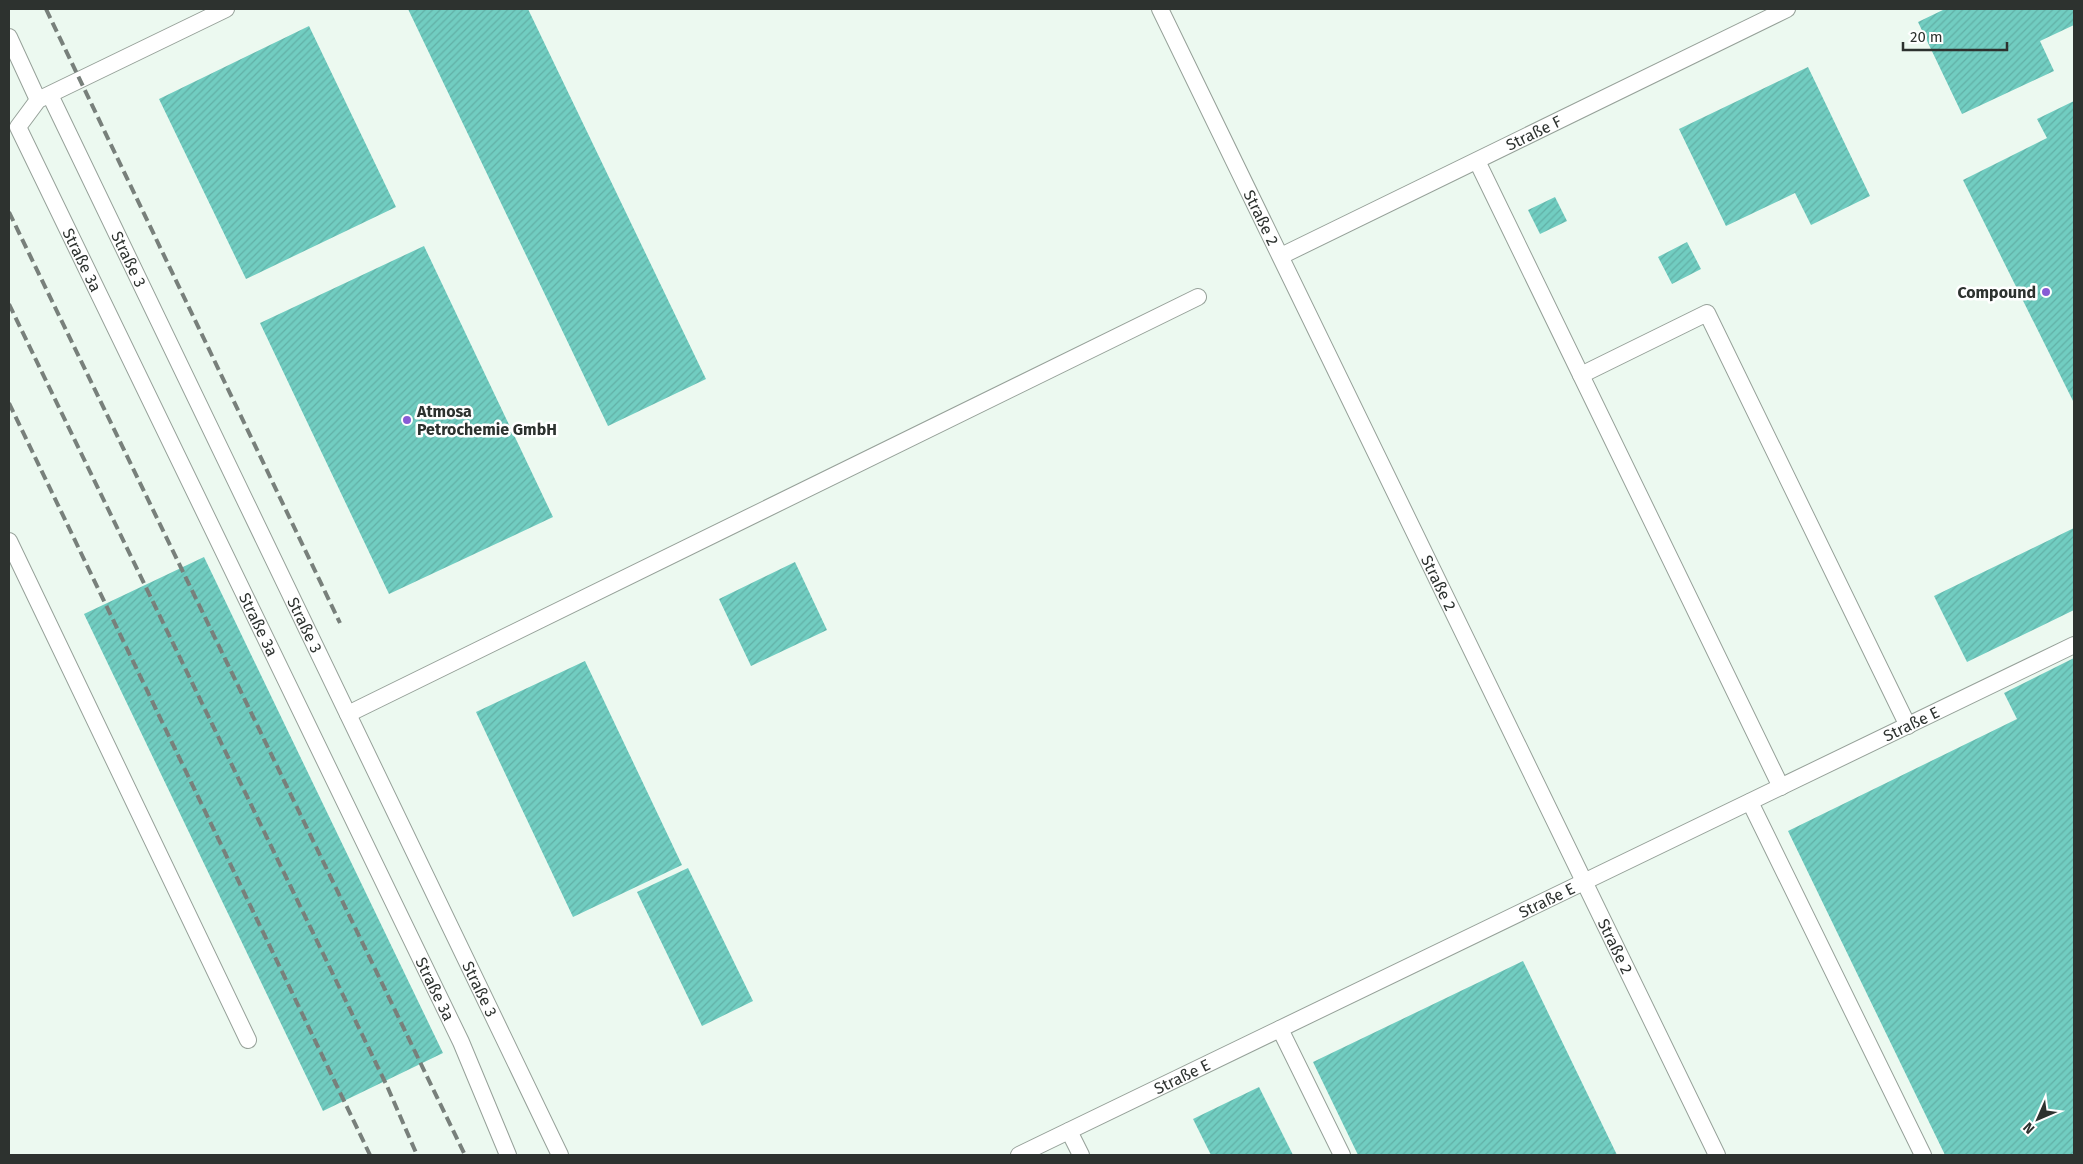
<svg xmlns="http://www.w3.org/2000/svg" width="2083" height="1164" font-family="'Fira Sans',sans-serif">
<defs>
<pattern id="building-hatch" width="6" height="6" patternUnits="userSpaceOnUse" patternTransform="scale(1.25)"><rect width="6" height="6" fill="#71cdc1"/><path d="M-1 1l2-2M0 6l6-6M5 7l2-2" fill="none" stroke="#62b0a6"/></pattern>
</defs>
<rect width="100%" height="100%" fill="#ecf9f0"/>
<path fill="url(#building-hatch)" d="M 408,9 L 528,9 L 706,379 L 608,426 Z
M 1945,9 L 2074,9 L 2074,25 L 2040,41 L 2054,71 L 1962,114 L 1918,22 Z
M 309,26 L 396,207 L 246,279 L 159,99 Z
M 1808,67 L 1870,196 L 1811,225 L 1795,193 L 1726,226 L 1679,129 Z
M 2074,101 L 2074,403 L 1963,180 L 2047,138 L 2037,119 Z
M 1555,197 L 1567,221 L 1540,234 L 1528,210 Z
M 1687,242 L 1701,269 L 1672,284 L 1658,257 Z
M 424,246 L 553,517 L 389,594 L 260,323 Z
M 2074,528 L 2074,610 L 1967,662 L 1934,596 Z
M 204,557 L 443,1053 L 323,1111 L 84,614 Z
M 795,562 L 827,630 L 751,666 L 719,599 Z
M 2074,658 L 2074,1155 L 1945,1155 L 1788,831 L 2017,719 L 2004,693 Z
M 585,661 L 682,865 L 573,917 L 476,712 Z
M 688,868 L 753,1001 L 702,1026 L 637,892 Z
M 1523,961 L 1617,1155 L 1358,1155 L 1313,1062 Z
M 1259,1087 L 1293,1155 L 1211,1155 L 1193,1119 Z"/>
<g fill="none" stroke-linecap="round" stroke-linejoin="round">
<g stroke="#96a199" stroke-width="18">
<g id="lane">
<path id="s1" d="M 226,9 L 38,100 L 18,127 L 461,1042 L 508,1155"/>
<path id="s2" d="M 1160,9 L 1717,1155"/>
<path d="M 9,37 L 38,100"/>
<path id="s3" d="M 50,95 L 560,1155"/>
<path d="M 1477,161 L 1781,787"/>
<path id="s4" d="M 1281,256 L 1787,9"/>
<path d="M 1581,375 L 1707,313 L 1908,726"/>
<path d="M 9,541 L 248,1040"/>
<path d="M 348,714 L 1198,297"/>
<path d="M 1750,802 L 1923,1155"/>
<path d="M 1280,1029 L 1342,1155"/>
<path d="M 1069,1131 L 1081,1155"/>
<path id="s5" d="M 1019,1155 L 2074,645"/>
</g>
</g>
<use href="#lane" stroke="#fff" stroke-width="16"/>
<path stroke="#78807b" stroke-width="4" stroke-dasharray="10 5" stroke-linecap="butt" d="M 46,9 L 340,623
M 9,212 L 465,1155
M 9,304 L 387,1086 L 417,1155
M 9,403 L 370,1155"/>
</g>
<g fill="#875cd5" stroke="#fff" stroke-width="2">
<circle cx="2046" cy="292" r="5"/>
<circle cx="407" cy="420" r="5"/>
</g>
<g text-anchor="middle" dominant-baseline="central" stroke-width="5" stroke-linejoin="round" paint-order="stroke">
<g font-size="16" fill="#2d322f" stroke="#fff">
<text stroke="none"><textPath href="#s4" startOffset="281">Straße F</textPath></text>
<text stroke="none"><textPath href="#s2" startOffset="232">Straße 2</textPath></text>
<text stroke="none"><textPath href="#s1" startOffset="390">Straße 3a</textPath></text>
<text stroke="none"><textPath href="#s3" startOffset="182">Straße 3</textPath></text>
<text stroke="none"><textPath href="#s2" startOffset="638">Straße 2</textPath></text>
<text stroke="none"><textPath href="#s1" startOffset="795">Straße 3a</textPath></text>
<text stroke="none"><textPath href="#s3" startOffset="588">Straße 3</textPath></text>
<text stroke="none"><textPath href="#s5" startOffset="991">Straße E</textPath></text>
<text stroke="none"><textPath href="#s5" startOffset="586">Straße E</textPath></text>
<text stroke="none"><textPath href="#s2" startOffset="1042">Straße 2</textPath></text>
<text stroke="none"><textPath href="#s1" startOffset="1200">Straße 3a</textPath></text>
<text stroke="none"><textPath href="#s3" startOffset="992">Straße 3</textPath></text>
<text stroke="none"><textPath href="#s5" startOffset="181">Straße E</textPath></text>
</g>
<g font-size="16" font-weight="bold" fill="#2d322f" stroke="#fff" text-anchor="end">
<text x="2036" y="292">Compound</text>
<text x="417" y="411" text-anchor="start">Atmosa<tspan x="417" dy="18">Petrochemie GmbH</tspan></text>
</g>
</g>
<rect width="2083" height="1164" fill="none" stroke="#2d322f" stroke-width="20"/>
<g transform="translate(2038 1119) rotate(225)" stroke="#ffffff" stroke-width="4" paint-order="stroke">
<path d="M0-4L9 19L0 12L-9 19Z" fill="#2d322f"/>
<text y="-8" font-size="14" font-weight="bold" text-anchor="middle" fill="#2d322f">N</text>
</g>
<path d="M1903 42v8h104v-8" fill="none" stroke="#2d322f" stroke-width="2.5"/>
<text x="1910" y="42" font-size="15" fill="#2d322f" stroke="#ffffff" stroke-width="4" paint-order="stroke">20 m</text>
</svg>
